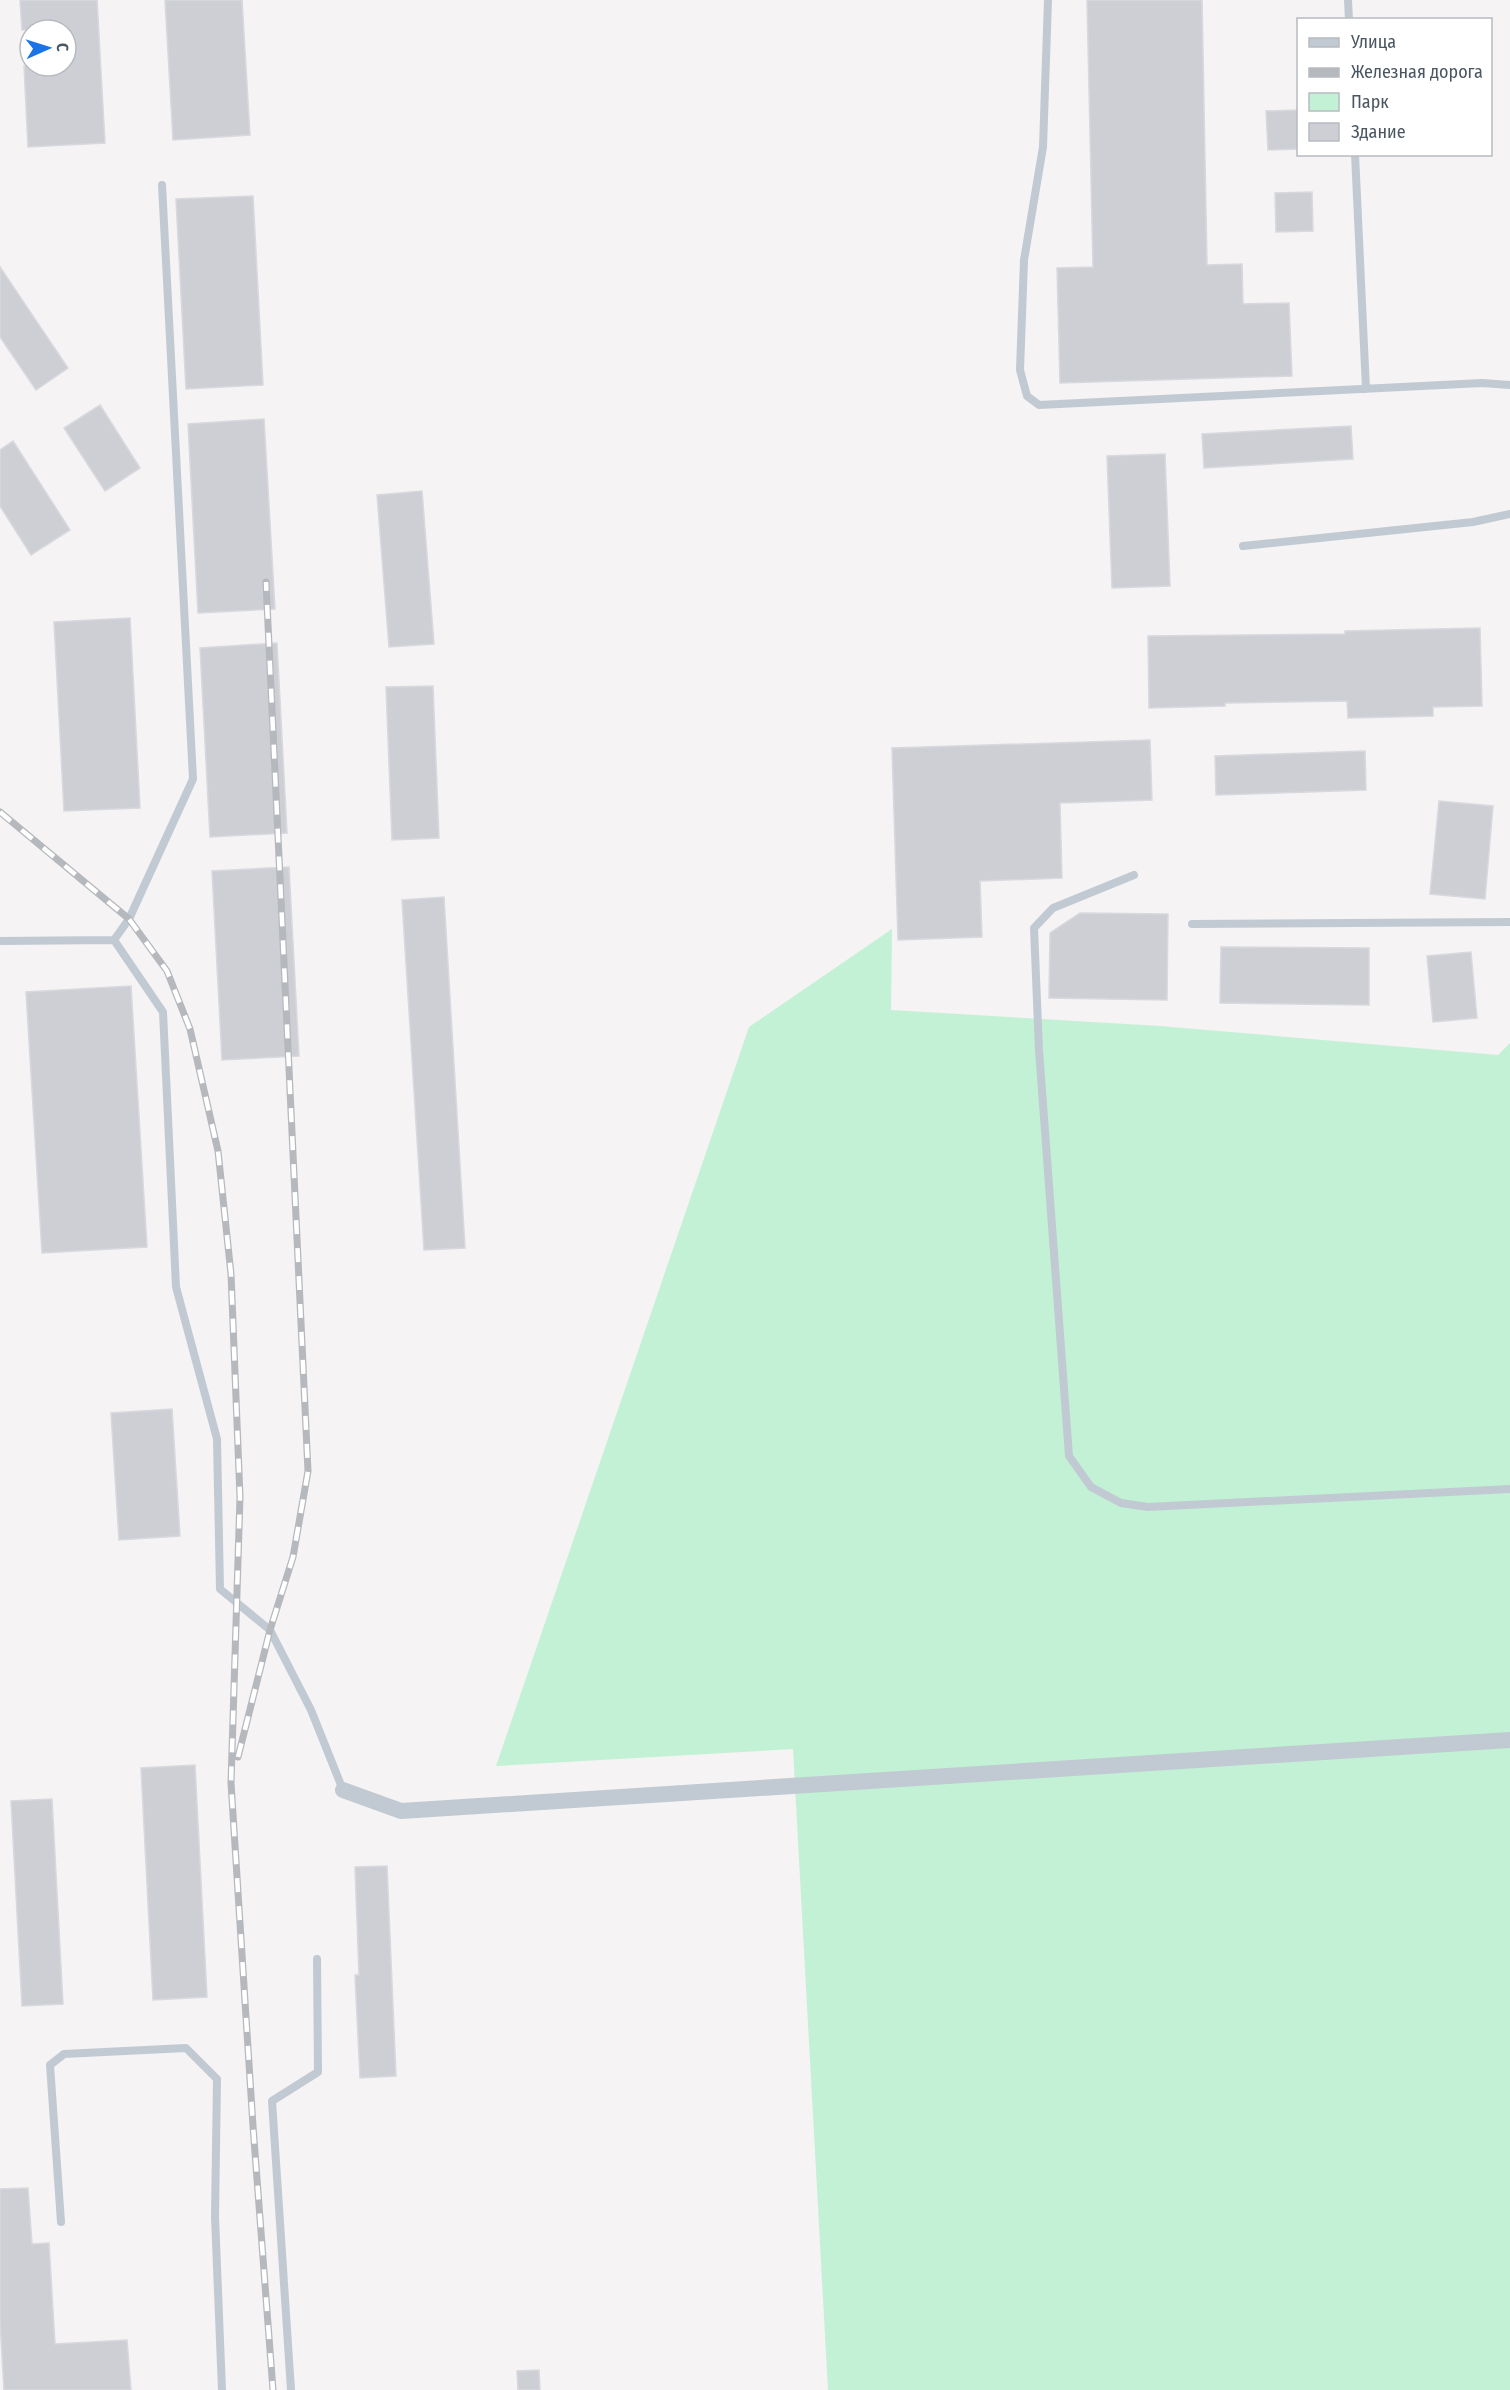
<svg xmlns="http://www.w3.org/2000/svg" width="1510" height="2390" font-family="'Fira Sans Condensed',sans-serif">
<rect width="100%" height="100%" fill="#f5f3f3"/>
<path fill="#c3f1d5" d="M 892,929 L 891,1010 L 1160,1026 L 1498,1055 L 1510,1043 L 1510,2390 L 828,2390 L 793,1749 L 496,1766 L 749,1027 Z"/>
<path fill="#cdcfd5" stroke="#d7d9de" stroke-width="1.5" d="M 20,0 L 97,0 L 105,143 L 28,147 L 24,66 L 66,66 L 66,30 L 22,30 Z
M 165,0 L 242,0 L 250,135 L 173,140 Z
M 1087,0 L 1202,0 L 1207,265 L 1242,264 L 1243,304 L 1289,303 L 1292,376 L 1060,383 L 1057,268 L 1093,267 Z
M 1299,110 L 1299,149 L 1268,150 L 1266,111 Z
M 1312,192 L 1313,231 L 1276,232 L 1275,193 Z
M 253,196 L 263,385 L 186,389 L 176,199 Z
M 0,267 L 68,368 L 36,390 L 0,337 Z
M 100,405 L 140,468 L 105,491 L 64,428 Z
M 264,419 L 275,609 L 198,613 L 188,424 Z
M 1351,426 L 1353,459 L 1204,468 L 1202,434 Z
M 13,441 L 70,530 L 31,555 L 0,506 L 0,450 Z
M 1165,454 L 1170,586 L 1112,588 L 1107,456 Z
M 422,491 L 434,644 L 389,647 L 377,495 Z
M 130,618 L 140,808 L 64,811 L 54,622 Z
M 1480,628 L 1482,706 L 1433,707 L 1433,716 L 1348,718 L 1347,701 L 1225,703 L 1225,706 L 1149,708 L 1148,636 L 1345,634 L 1345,631 Z
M 277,643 L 287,833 L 210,837 L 200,648 Z
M 433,686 L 439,838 L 392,840 L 386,687 Z
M 1150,740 L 1152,800 L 1060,803 L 1062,878 L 980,881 L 982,937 L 898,940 L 892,748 Z
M 1365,751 L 1366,790 L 1216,795 L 1215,756 Z
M 1439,801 L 1493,806 L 1485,899 L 1430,894 Z
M 289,867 L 299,1056 L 222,1060 L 212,871 Z
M 444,897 L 465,1248 L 424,1250 L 402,900 Z
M 1080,913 L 1168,914 L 1167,1000 L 1049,998 L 1050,933 Z
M 1221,947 L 1369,948 L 1369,1005 L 1220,1003 Z
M 1471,952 L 1477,1018 L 1433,1022 L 1427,956 Z
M 131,986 L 147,1247 L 42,1253 L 26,992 Z
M 172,1409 L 180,1536 L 119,1540 L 111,1413 Z
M 195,1765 L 207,1997 L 153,2000 L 141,1768 Z
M 52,1799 L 63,2004 L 22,2006 L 11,1801 Z
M 387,1866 L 396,2076 L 360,2078 L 355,1975 L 359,1975 L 355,1867 Z
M 28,2188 L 32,2244 L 49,2243 L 55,2344 L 127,2340 L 131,2390 L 4,2390 L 0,2322 L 0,2189 Z
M 539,2370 L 540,2390 L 518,2390 L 517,2371 Z"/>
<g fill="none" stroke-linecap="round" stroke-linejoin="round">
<path stroke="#c1cad2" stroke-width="8" d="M 1048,0 L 1043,147 L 1024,260 L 1020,370 L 1027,396 L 1039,405 L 1482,383 L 1510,385
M 1348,0 L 1349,20
M 1355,154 L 1366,389
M 1243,546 L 1473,522 L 1510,514
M 1134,875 L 1053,908 L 1034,928 L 1039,1050 L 1069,1456 L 1091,1487 L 1121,1503 L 1148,1507 L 1510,1489
M 1192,924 L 1510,922
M 114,940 L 129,919 L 193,779 L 162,185
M 0,941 L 114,940 L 163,1012 L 176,1287 L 217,1439 L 220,1589 L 270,1630 L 311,1710 L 343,1790
M 61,2222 L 50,2065 L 64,2054 L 186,2048 L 217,2079 L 215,2217 L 222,2390
M 291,2390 L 272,2101 L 318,2072 L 317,1959"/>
<path stroke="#c1cad2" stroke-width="16" d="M 343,1790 L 401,1811 L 1510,1740"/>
<g stroke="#b5b8bd" stroke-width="7">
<path id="rail" d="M 0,812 L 129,919 L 167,971 L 190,1029 L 218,1151 L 231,1274 L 240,1497 L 231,1783 L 253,2126 L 273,2390
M 238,1757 L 270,1630 L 293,1557 L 308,1471 L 266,582"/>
</g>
<use href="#rail" stroke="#fff" stroke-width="4.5" stroke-dasharray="14" stroke-linecap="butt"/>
</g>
<rect x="1297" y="18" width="195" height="138" fill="#ffffff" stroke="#b7bbc0" stroke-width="1.5"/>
<rect x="1309" y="38" width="30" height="9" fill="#c1cad2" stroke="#b7bbc0" stroke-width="1.5"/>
<text x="1351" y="48" font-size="18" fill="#4a5661">Улица</text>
<rect x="1309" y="68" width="30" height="9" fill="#b5b8bd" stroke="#b7bbc0" stroke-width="1.5"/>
<text x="1351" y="78" font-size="18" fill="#4a5661">Железная дорога</text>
<rect x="1309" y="93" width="30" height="18" fill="#c3f1d5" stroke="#b7bbc0" stroke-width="1.5"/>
<text x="1351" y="108" font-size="18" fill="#4a5661">Парк</text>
<rect x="1309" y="123" width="30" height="18" fill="#cdcfd5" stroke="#b7bbc0" stroke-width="1.5"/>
<text x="1351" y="138" font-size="18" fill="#4a5661">Здание</text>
<g transform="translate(48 48) rotate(87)"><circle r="28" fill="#ffffff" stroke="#b7bbc0" stroke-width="1.5"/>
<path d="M0-4.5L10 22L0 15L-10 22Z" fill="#1a73e8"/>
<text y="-9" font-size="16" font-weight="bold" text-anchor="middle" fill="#4a5661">С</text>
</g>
</svg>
